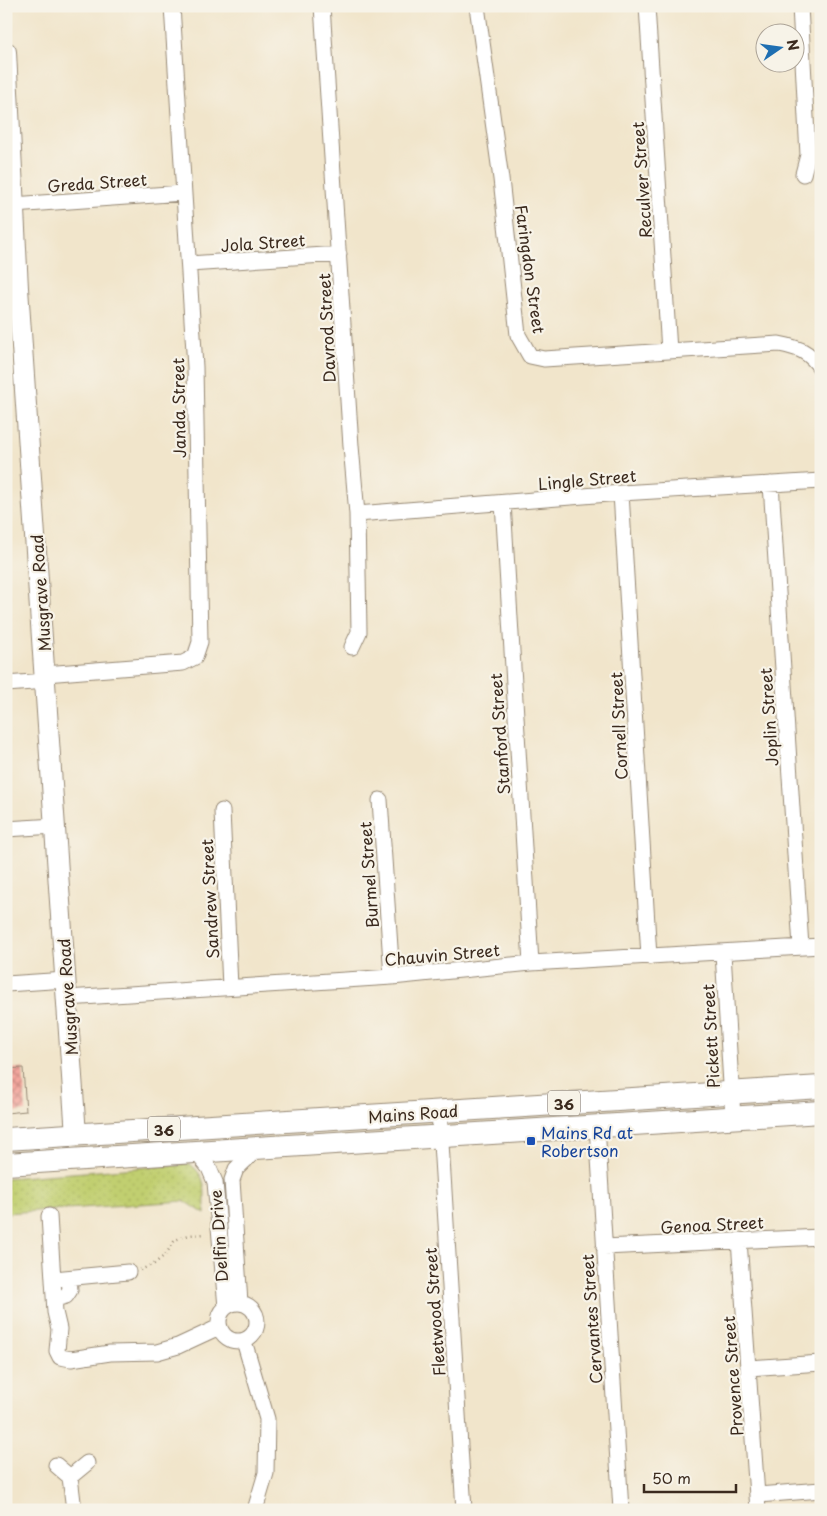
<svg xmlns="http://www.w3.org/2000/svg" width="827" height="1516" font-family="'Playpen Sans',sans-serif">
<defs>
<pattern id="grass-dots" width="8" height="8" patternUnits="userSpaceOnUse" patternTransform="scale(1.25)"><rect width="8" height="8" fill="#c1cf70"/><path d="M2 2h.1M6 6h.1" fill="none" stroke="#a7b261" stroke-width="1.8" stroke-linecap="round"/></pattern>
<pattern id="building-cross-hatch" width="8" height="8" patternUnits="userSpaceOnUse" patternTransform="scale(1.25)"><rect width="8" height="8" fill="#f4a79e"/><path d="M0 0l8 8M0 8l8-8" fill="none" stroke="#c78880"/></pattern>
</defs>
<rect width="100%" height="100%" fill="#f7f3e8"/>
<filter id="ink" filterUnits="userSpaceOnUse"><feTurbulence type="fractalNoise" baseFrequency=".02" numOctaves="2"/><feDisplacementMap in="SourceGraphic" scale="10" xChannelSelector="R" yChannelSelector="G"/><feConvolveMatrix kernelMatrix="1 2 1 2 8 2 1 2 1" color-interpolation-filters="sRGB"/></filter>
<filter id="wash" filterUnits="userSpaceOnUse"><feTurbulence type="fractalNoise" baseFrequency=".0096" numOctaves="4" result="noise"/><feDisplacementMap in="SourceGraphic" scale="20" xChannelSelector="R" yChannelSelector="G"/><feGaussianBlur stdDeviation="1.12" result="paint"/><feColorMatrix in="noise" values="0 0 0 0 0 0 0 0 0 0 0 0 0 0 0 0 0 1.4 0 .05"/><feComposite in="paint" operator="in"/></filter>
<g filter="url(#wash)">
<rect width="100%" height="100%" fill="#f1e5cb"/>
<path fill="url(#grass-dots)" stroke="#7e7c47" d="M 190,1164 C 209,1179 204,1192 205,1214 L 185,1201 L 6,1213 L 6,1178 Z"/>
<g id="blocks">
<path fill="url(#building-cross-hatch)" d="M 23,1068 L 26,1111 L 6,1113 L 6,1069 Z"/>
</g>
</g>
<g filter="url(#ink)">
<use href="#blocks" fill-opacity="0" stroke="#968874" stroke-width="1"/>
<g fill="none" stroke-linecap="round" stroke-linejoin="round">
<g stroke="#968874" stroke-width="17">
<path id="street" d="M 322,6 L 351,446 L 357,514 L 359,632 L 352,647
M 477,6 L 501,179 L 518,335 L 530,356 L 544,359 L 779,344 C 799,348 809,351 821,369
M 647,6 L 669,351
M 800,6 L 808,155 L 803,174
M 13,205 L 183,193
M 189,264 L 339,254
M 771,484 L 801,947
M 621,493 L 649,957
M 503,503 L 531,963
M 357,514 L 621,493 L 821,481
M 45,674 L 183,663 L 195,657 L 200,642 L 195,367 L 172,6
M 6,684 L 46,681
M 380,800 L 392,977
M 222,811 L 230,987
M 6,829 L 55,826
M 723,953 L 733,1117
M 6,984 L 66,980
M 67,998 L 392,977 L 531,963 L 821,946
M 439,1111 L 464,1510
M 597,1126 L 621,1510
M 196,1152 L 209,1168 L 215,1182 L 226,1307
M 49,1216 L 55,1312 L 59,1329 L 57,1351 L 60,1357 L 71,1359 L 110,1353 L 157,1352 L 178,1346 L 219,1327
M 739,1240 L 758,1510
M 604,1247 L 821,1237
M 54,1279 L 128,1272
M 55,1299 L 66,1296 L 70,1290 L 69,1278
M219 1322a19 19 0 1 1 38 0a19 19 0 1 1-38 0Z
M 240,1303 L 232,1180 L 236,1169 L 258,1148
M 244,1341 L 267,1419 L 266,1473 L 255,1510
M 749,1368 L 821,1363
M 56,1465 L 70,1477 L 74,1510
M 70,1477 L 87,1463
M 758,1495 L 821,1490"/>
</g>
<g stroke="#968874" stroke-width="22">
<path id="secondary" d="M 6,52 L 18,288 L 76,1135"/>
</g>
<g stroke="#968874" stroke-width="24">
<path id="primary" d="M 6,1139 L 821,1087
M 6,1164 L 821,1112"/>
</g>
<path stroke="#968874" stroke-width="2.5" stroke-dasharray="1 4" stroke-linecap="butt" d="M 140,1270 L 154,1264 L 166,1254 L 175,1240 L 189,1235 L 205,1234"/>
<use href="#street" stroke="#fff" stroke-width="15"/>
<use href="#secondary" stroke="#fff" stroke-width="20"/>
<use href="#primary" stroke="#fff" stroke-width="22"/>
</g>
</g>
<rect fill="#1a4fb4" stroke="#f7f3e8" stroke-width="2" x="526" y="1136" width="10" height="10" rx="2.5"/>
<g text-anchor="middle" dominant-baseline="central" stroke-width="4.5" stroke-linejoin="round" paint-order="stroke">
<g fill="#f7f3e8" stroke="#73665b" stroke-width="1">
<rect x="548" y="1090.5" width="32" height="25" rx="4"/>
<rect x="148" y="1116.5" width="32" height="25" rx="4"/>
</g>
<g font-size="15" font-weight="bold" fill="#3b2a1e">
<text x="564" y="1103">36</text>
<text x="164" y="1129">36</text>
</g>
<g font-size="16" fill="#3b2a1e" stroke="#f7f3e8">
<text transform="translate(641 180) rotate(-94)">Reculver Street</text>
<text transform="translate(97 182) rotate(-4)">Greda Street</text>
<text transform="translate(263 242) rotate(-4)">Jola Street</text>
<text transform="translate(531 269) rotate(82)">Faringdon Street</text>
<text transform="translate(326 328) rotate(-93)">Davrod Street</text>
<text transform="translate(178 408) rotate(-91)">Janda Street</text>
<text transform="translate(587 479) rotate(-5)">Lingle Street</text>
<text transform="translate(40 593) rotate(-94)">Musgrave Road</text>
<text transform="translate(768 717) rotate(-94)">Joplin Street</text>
<text transform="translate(618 726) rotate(-93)">Cornell Street</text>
<text transform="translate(499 734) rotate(-94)">Stanford Street</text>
<text transform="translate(368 875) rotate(-94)">Burmel Street</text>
<text transform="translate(209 899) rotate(-93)">Sandrew Street</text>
<text transform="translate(442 954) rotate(-5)">Chauvin Street</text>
<text transform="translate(67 997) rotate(-94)">Musgrave Road</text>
<text transform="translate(710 1036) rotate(-93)">Pickett Street</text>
<text transform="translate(413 1113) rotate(-4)">Mains Road</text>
<text transform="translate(712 1224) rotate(-3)">Genoa Street</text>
<text transform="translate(218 1236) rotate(-94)">Delfin Drive</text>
<text transform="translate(434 1312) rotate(-94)">Fleetwood Street</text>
<text transform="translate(591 1319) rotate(-94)">Cervantes Street</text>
<text transform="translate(732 1376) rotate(-94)">Provence Street</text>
</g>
<g font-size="16" fill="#164399" stroke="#f7f3e8" text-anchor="start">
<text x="541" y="1132">Mains Rd at<tspan x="541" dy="18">Robertson</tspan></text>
</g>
</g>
<rect width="827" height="1516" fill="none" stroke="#f7f3e8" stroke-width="25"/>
<g transform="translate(780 48) rotate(77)"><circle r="24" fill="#f7f3e8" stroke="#aca397"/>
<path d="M0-4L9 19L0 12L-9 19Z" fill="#1f6fb2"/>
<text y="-8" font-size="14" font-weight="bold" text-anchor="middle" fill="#3b2a1e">N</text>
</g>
<path d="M644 1484v8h92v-8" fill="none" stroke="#3b2a1e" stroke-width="2.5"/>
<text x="652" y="1484" font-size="15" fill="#3b2a1e" stroke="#f7f3e8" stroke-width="4" paint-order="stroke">50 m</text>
</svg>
